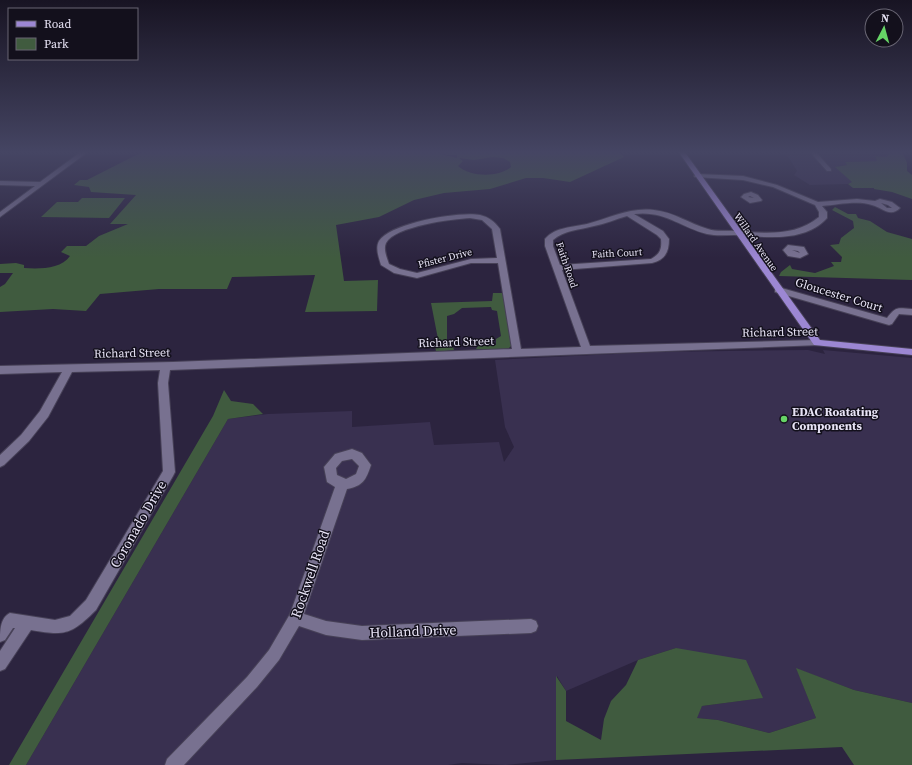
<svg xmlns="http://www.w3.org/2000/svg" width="912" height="765" font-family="'Source Serif 4',serif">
<rect width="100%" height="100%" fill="#2c243f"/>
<path fill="#393050" d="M 780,151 L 891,151 L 887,157 L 875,156 L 877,161 L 845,162 L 848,165 L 838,166 L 841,172 L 853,182 L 848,184 L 810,185 L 794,175 L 797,171 L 789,158 Z
M 808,350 L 825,354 L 823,350 L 912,358 L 912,703 L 854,690 L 797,669 L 816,718 L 769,733 L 718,720 L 696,718 L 702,706 L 762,698 L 676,648 L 638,660 L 566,691 L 557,676 L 556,760 L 506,765 L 462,763 L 448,765 L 26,765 L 228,419 L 268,414 L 352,411 L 352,427 L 430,422 L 434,445 L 499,442 L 504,462 L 514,447 L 505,427 L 495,360 L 656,352 Z"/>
<path fill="#405b3f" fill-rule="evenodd" d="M 144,151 L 438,151 L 441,154 L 457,158 L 457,155 L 446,155 L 440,151 L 618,151 L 624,157 L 570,182 L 543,178 L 526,178 L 490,189 L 444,193 L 414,200 L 379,217 L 336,225 L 344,281 L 378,280 L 377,311 L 305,312 L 315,275 L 232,277 L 227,289 L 159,289 L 100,294 L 86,311 L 53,309 L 0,312 L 0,287 L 5,284 L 13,273 L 0,273 L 0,264 L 16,263 L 24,265 L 24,268 C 40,269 61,269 70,256 L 61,252 L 67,246 L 86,246 L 99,236 L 128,224 L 110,224 L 136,195 L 91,192 L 89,187 L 74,185 L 80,180 L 87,180 ZM 493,157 L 503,158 L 510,162 L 511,167 C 498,178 470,177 458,166 L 463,161 L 459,158 L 474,160 Z
M 890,151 L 902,151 L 907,163 L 907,171 L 912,175 L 912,199 L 892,192 L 874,189 L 874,188 L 853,188 L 848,184 L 852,182 L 835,167 L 847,165 L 845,162 L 877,161 L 875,156 L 887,157 Z
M 82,198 L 125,198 L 109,218 L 41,217 L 57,202 L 78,202 Z
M 835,207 L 848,214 L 856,214 L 858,218 L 870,221 L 887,232 L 912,239 L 912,280 L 779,276 L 781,272 L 790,265 L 792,269 L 815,273 L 834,266 L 831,262 L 841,262 L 842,257 L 830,245 L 839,244 L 841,238 L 854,228 L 853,221 L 832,210 Z
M 493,293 L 504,293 L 512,345 L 507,350 L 476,349 L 478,346 L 496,345 L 496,339 L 501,336 L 497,311 L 492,310 L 491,307 L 462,308 L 454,314 L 447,316 L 447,346 L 453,347 L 454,350 L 436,352 L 435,344 L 438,344 L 438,339 L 431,303 L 492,301 Z
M 224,390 L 231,401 L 253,404 L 263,414 L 228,419 L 26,765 L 9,765 L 213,416 Z
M 676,648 L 746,660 L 763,698 L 702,706 L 697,718 L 718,720 L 769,733 L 816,718 L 796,668 L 854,690 L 912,703 L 912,765 L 854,765 L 842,747 L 556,760 L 556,676 L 566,691 L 566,721 L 601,740 L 604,719 L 611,701 L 626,685 L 638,660 Z"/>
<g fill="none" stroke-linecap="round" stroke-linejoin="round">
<g stroke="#474157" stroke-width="2">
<path id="minor" d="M 82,151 L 89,151 L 0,217 L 0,212 L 35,186 L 0,185 L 0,181 L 40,182 Z
M 809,151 L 815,151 L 831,169 L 831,171 L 827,171 Z
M 697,174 L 743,176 L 777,185 L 818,202 L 857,199 L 875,201 L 880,199 L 892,202 L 900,208 C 890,218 881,207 872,205 C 857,200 837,205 822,206 L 827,212 L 827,218 C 805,243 764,237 734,235 C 725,235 716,236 707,234 C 680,227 664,210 634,214 L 663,231 L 669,239 C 669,252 665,260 652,263 L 562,270 L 590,346 L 817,340 L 822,343 L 820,345 L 170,370 L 168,383 L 175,472 L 173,476 L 96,610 C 71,635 65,636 31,630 L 5,669 L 0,671 L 0,651 L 15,628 L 13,628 L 5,640 L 0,642 C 0,631 0,618 10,613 L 55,620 L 70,616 L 86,600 L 163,471 L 158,383 L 160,370 L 72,372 L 48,417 L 29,441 L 4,465 L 0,467 L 0,455 L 21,435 L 40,411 L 62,372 L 0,374 L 0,366 L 173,362 L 512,349 L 498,263 L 471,263 L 417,278 L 394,273 L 381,265 C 379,258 375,248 379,241 C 390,223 460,211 480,215 C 489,217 495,222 500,229 L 521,349 L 581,347 L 545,246 L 545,239 C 555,227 573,227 587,224 C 610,218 630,207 654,210 C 674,212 690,224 708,229 C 717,232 726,230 735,231 C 764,233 795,237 819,217 L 819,212 L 815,205 L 773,187 L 743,180 L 695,177 L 694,176 ZM 881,203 L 888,205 L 892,208 L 887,208 ZM 627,216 L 657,235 L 661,239 C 662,249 660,254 651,259 L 560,265 L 553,246 L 553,240 C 564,230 580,230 594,226 C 605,224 616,219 627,216 ZM 470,218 L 482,220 L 492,229 L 497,258 L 471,259 L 417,273 L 400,269 L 389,264 C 387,258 383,249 386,243 C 395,226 453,219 470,218 Z
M 751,192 L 758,195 L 762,200 L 761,201 L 750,203 L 741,197 L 744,194 ZM 750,196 L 754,198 L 748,197 Z
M 788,245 L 804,247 L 808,254 L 800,258 L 788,256 L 783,250 ZM 792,250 L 798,251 L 800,253 Z
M 778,287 L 887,318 C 896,306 897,308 912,309 L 912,315 L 899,314 L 892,324 L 889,325 L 775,292 L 775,288 Z
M 352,449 L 362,453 L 371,465 C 366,480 363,486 347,489 L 304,614 L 326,621 L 362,626 L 531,619 L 536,621 L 538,626 L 536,631 L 531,633 L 362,640 L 326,635 L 299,626 L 279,660 L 257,687 L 184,765 L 165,765 L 167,759 L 247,677 L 269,650 L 290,614 L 335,487 L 327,482 L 324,467 L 335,454 ZM 352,459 L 359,466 L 356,474 L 346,479 L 337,475 L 336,468 L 342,461 Z"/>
</g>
<g stroke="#474157" stroke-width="2">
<path id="major" d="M 678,151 L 684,151 L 820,340 L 912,349 L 912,355 L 814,345 Z"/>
</g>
<use href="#minor" fill="#787190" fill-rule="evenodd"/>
<use href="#major" fill="#9c87d3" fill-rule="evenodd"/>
</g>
<linearGradient id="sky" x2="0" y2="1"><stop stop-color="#181423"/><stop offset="0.59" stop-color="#454563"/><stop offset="1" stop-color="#454563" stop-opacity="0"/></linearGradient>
<rect width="912" height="258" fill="url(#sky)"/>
<circle fill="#66d466" stroke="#13101c" stroke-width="1.5" cx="784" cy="419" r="4"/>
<g text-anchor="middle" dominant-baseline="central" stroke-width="3" stroke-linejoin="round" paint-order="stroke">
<g font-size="10" fill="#e8e4f6" stroke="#13101c">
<text transform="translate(756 242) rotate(55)">Willard Avenue</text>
<text transform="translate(617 253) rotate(-3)">Faith Court</text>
<text transform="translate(445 258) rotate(-14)">Pfister Drive</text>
<text transform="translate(567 265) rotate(71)">Faith Road</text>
</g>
<g font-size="12" fill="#e8e4f6" stroke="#13101c">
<text transform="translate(839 295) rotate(17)">Gloucester Court</text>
<text transform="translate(780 332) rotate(-1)">Richard Street</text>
<text transform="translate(456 342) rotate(-2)">Richard Street</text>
<text transform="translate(132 353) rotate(-1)">Richard Street</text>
</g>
<g font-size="12" font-weight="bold" fill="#e8e4f6" stroke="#13101c" text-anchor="start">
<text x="792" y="412">EDAC Roatating<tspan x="792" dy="14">Components</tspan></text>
</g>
<g font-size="14" fill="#e8e4f6" stroke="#13101c">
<text transform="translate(138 524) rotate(-60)">Coronado Drive</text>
<text transform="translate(310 574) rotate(-71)">Rockwell Road</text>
<text transform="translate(413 631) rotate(-2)">Holland Drive</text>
</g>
</g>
<rect x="8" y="8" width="130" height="52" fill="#13101c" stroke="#686573"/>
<rect x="16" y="21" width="20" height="6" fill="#9c87d3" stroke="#686573"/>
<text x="44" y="28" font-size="12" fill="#e8e4f6">Road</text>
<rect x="16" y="38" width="20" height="12" fill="#405b3f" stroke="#686573"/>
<text x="44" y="48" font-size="12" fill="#e8e4f6">Park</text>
<g transform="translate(884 28) rotate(6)"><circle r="19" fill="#13101c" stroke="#686573"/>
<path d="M0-3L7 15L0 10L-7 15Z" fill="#66d466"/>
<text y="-6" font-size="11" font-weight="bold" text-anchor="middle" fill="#e8e4f6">N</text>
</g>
</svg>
